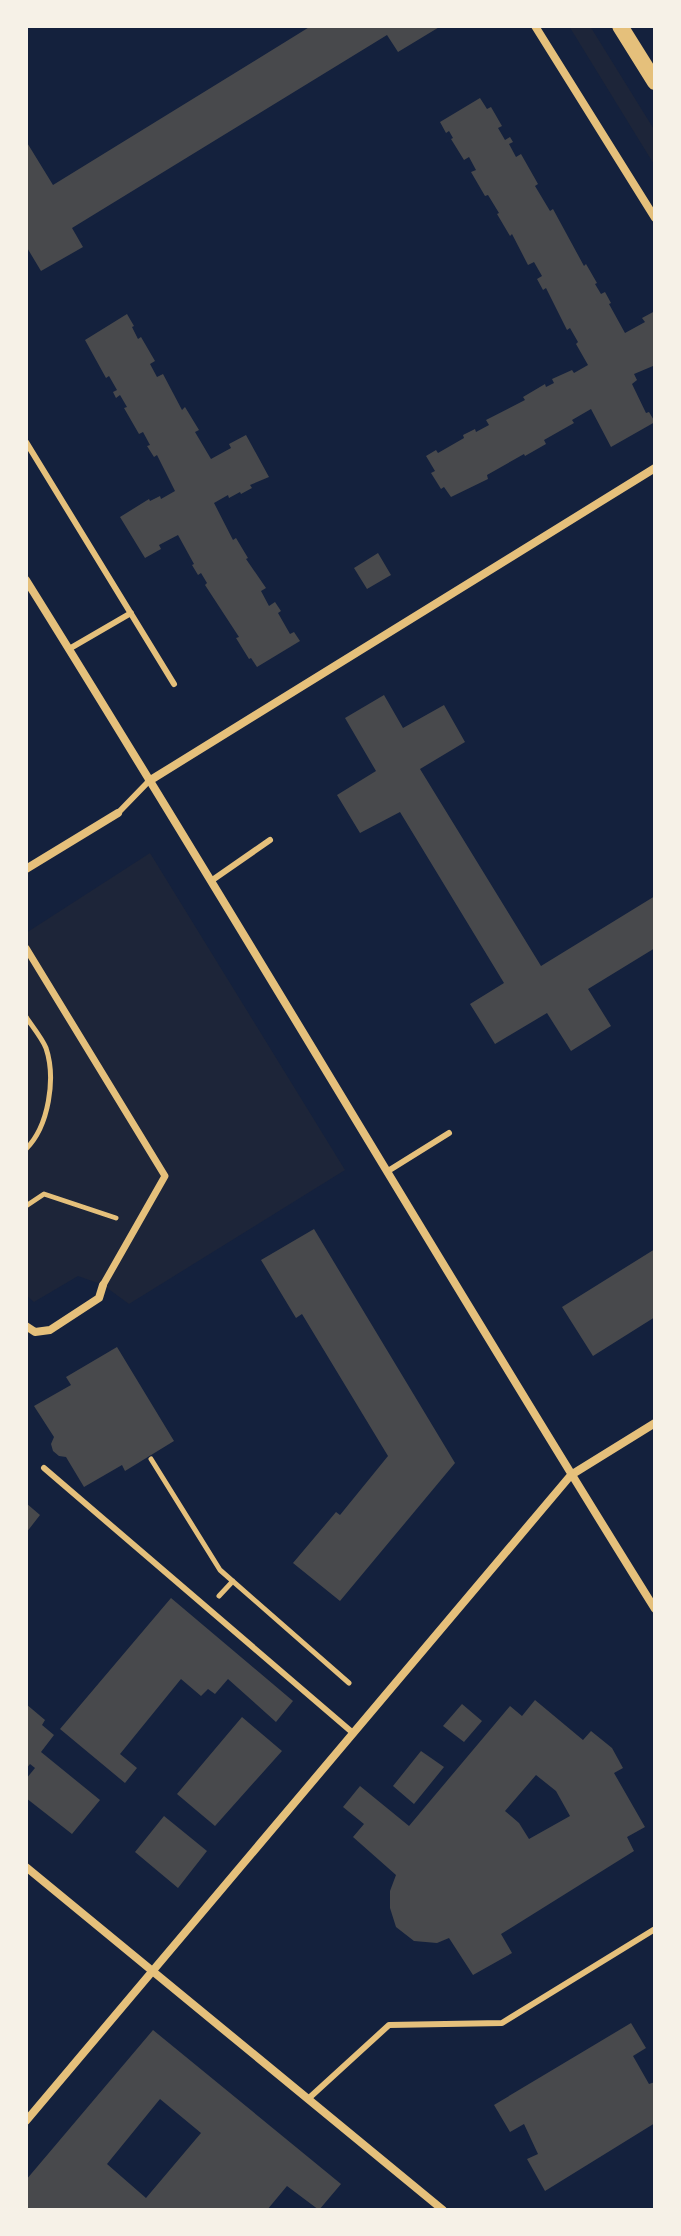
<svg xmlns="http://www.w3.org/2000/svg" width="681" height="2236" font-family="'Alegreya Sans',sans-serif">
<rect width="100%" height="100%" fill="#14213d"/>
<path fill="#1d2539" d="M 569,26 L 590,26 L 655,131 L 655,166 Z
M 150,853 L 345,1170 L 129,1304 L 103,1285 L 78,1276 L 34,1302 L 26,1295 L 26,933 Z"/>
<path fill="#48494c" fill-rule="evenodd" d="M 311,26 L 441,26 L 398,52 L 387,35 L 72,228 L 83,247 L 41,271 L 26,246 L 26,141 L 53,185 Z
M 480,98 L 487,109 L 491,107 L 502,126 L 498,128 L 505,140 L 510,137 L 513,142 L 509,144 L 516,157 L 521,154 L 538,184 L 535,186 L 550,211 L 553,209 L 584,266 L 586,264 L 597,283 L 595,284 L 601,294 L 605,292 L 611,303 L 609,304 L 625,333 L 645,322 L 642,318 L 655,311 L 655,369 L 653,366 L 634,374 L 637,380 L 632,384 L 646,413 L 649,412 L 655,422 L 611,447 L 591,409 L 572,420 L 574,423 L 544,440 L 546,444 L 525,456 L 524,454 L 487,475 L 488,479 L 451,497 L 444,487 L 441,489 L 431,473 L 435,471 L 426,456 L 436,450 L 438,453 L 464,438 L 463,435 L 475,429 L 476,432 L 489,425 L 486,420 L 525,400 L 523,397 L 545,384 L 546,387 L 554,383 L 552,379 L 572,370 L 574,373 L 588,365 L 576,344 L 578,342 L 570,328 L 567,330 L 546,288 L 543,290 L 537,279 L 542,276 L 534,262 L 528,265 L 512,234 L 510,236 L 497,214 L 499,213 L 488,195 L 485,196 L 471,172 L 476,170 L 469,157 L 464,160 L 451,139 L 453,138 L 449,131 L 446,133 L 440,122 Z
M 127,314 L 134,326 L 132,327 L 138,339 L 141,337 L 155,361 L 150,364 L 157,377 L 163,374 L 182,410 L 185,407 L 199,430 L 195,432 L 211,459 L 231,448 L 229,444 L 246,435 L 269,477 L 250,485 L 252,488 L 241,494 L 240,492 L 229,498 L 228,495 L 214,503 L 233,540 L 236,538 L 248,558 L 246,559 L 266,588 L 261,591 L 269,606 L 275,602 L 281,611 L 278,613 L 290,634 L 294,632 L 300,641 L 257,667 L 251,658 L 249,659 L 236,638 L 239,637 L 205,585 L 207,583 L 201,573 L 198,575 L 192,565 L 194,564 L 178,535 L 159,545 L 161,549 L 145,558 L 120,517 L 149,499 L 150,501 L 160,496 L 161,499 L 175,491 L 157,455 L 154,457 L 147,446 L 150,445 L 143,432 L 139,434 L 124,408 L 127,407 L 120,395 L 116,398 L 113,392 L 117,390 L 109,376 L 106,378 L 85,340 Z
M 378,553 L 391,575 L 367,589 L 354,568 Z
M 384,695 L 403,728 L 444,705 L 465,742 L 420,769 L 541,966 L 655,896 L 655,948 L 588,989 L 611,1026 L 571,1051 L 547,1013 L 495,1044 L 470,1004 L 504,983 L 400,812 L 360,833 L 337,795 L 376,771 L 345,718 Z
M 314,1229 L 455,1463 L 340,1601 L 293,1563 L 336,1512 L 340,1515 L 388,1456 L 302,1314 L 296,1318 L 261,1260 Z
M 655,1249 L 655,1317 L 593,1356 L 562,1307 Z
M 117,1347 L 174,1441 L 125,1471 L 122,1465 L 84,1487 L 66,1457 L 59,1456 L 53,1451 L 51,1444 L 54,1437 L 34,1406 L 71,1385 L 66,1377 Z
M 26,1503 L 40,1515 L 26,1533 Z
M 171,1598 L 293,1701 L 276,1722 L 228,1679 L 215,1694 L 208,1689 L 201,1696 L 181,1679 L 120,1754 L 137,1768 L 125,1783 L 60,1729 Z
M 535,1700 L 583,1740 L 591,1731 L 612,1748 L 623,1768 L 614,1773 L 645,1827 L 627,1837 L 634,1851 L 501,1934 L 512,1953 L 473,1975 L 449,1938 L 437,1943 L 414,1941 L 396,1927 L 390,1908 L 390,1891 L 396,1875 L 353,1837 L 364,1824 L 343,1807 L 360,1786 L 409,1826 L 510,1706 L 522,1716 ZM 536,1775 L 556,1791 L 570,1816 L 529,1839 L 519,1823 L 505,1811 Z
M 26,1704 L 45,1720 L 42,1725 L 54,1735 L 41,1752 L 100,1800 L 72,1834 L 26,1798 L 26,1779 L 35,1768 L 30,1764 L 26,1769 Z
M 462,1704 L 482,1721 L 464,1742 L 443,1726 Z
M 242,1717 L 282,1751 L 215,1826 L 177,1794 Z
M 421,1751 L 444,1767 L 414,1804 L 393,1786 Z
M 164,1816 L 207,1851 L 178,1888 L 135,1852 Z
M 631,2023 L 646,2048 L 633,2056 L 649,2084 L 655,2082 L 655,2123 L 545,2191 L 527,2159 L 538,2154 L 524,2124 L 510,2132 L 494,2105 Z
M 153,2030 L 341,2184 L 319,2210 L 287,2186 L 267,2210 L 26,2210 L 26,2180 ZM 160,2099 L 201,2133 L 146,2198 L 107,2164 Z"/>
<g fill="none" stroke-linecap="round" stroke-linejoin="round">
<path stroke="#e5c07b" stroke-width="5" d="M 26,1017 C 32,1026 42,1038 46,1048 C 56,1078 49,1126 26,1149
M 26,1206 L 44,1194 L 116,1218
M 151,1459 L 220,1570 L 349,1683
M 219,1596 L 233,1581"/>
<path stroke="#e5c07b" stroke-width="6" d="M 26,442 L 174,684
M 69,649 L 131,613
M 118,813 L 149,781
M 211,881 L 270,840
M 388,1171 L 449,1133
M 44,1468 L 353,1733
M 308,2099 L 389,2025 L 502,2023 L 655,1929"/>
<path stroke="#e5c07b" stroke-width="7" d="M 26,948 L 165,1176 L 103,1285"/>
<path stroke="#e5c07b" stroke-width="8" d="M 535,26 L 655,218
M 26,580 C 239,921 442,1268 655,1609
M 149,781 L 655,468
M 26,869 L 118,813
M 26,1326 L 35,1332 L 50,1330 L 99,1298 L 103,1285
M 26,1867 L 443,2210
M 26,2121 L 571,1475 L 655,1423"/>
<path stroke="#e5c07b" stroke-width="16" d="M 620,26 L 655,82"/>
</g>
<rect width="681" height="2236" fill="none" stroke="#f6f1e7" stroke-width="56"/>
</svg>
